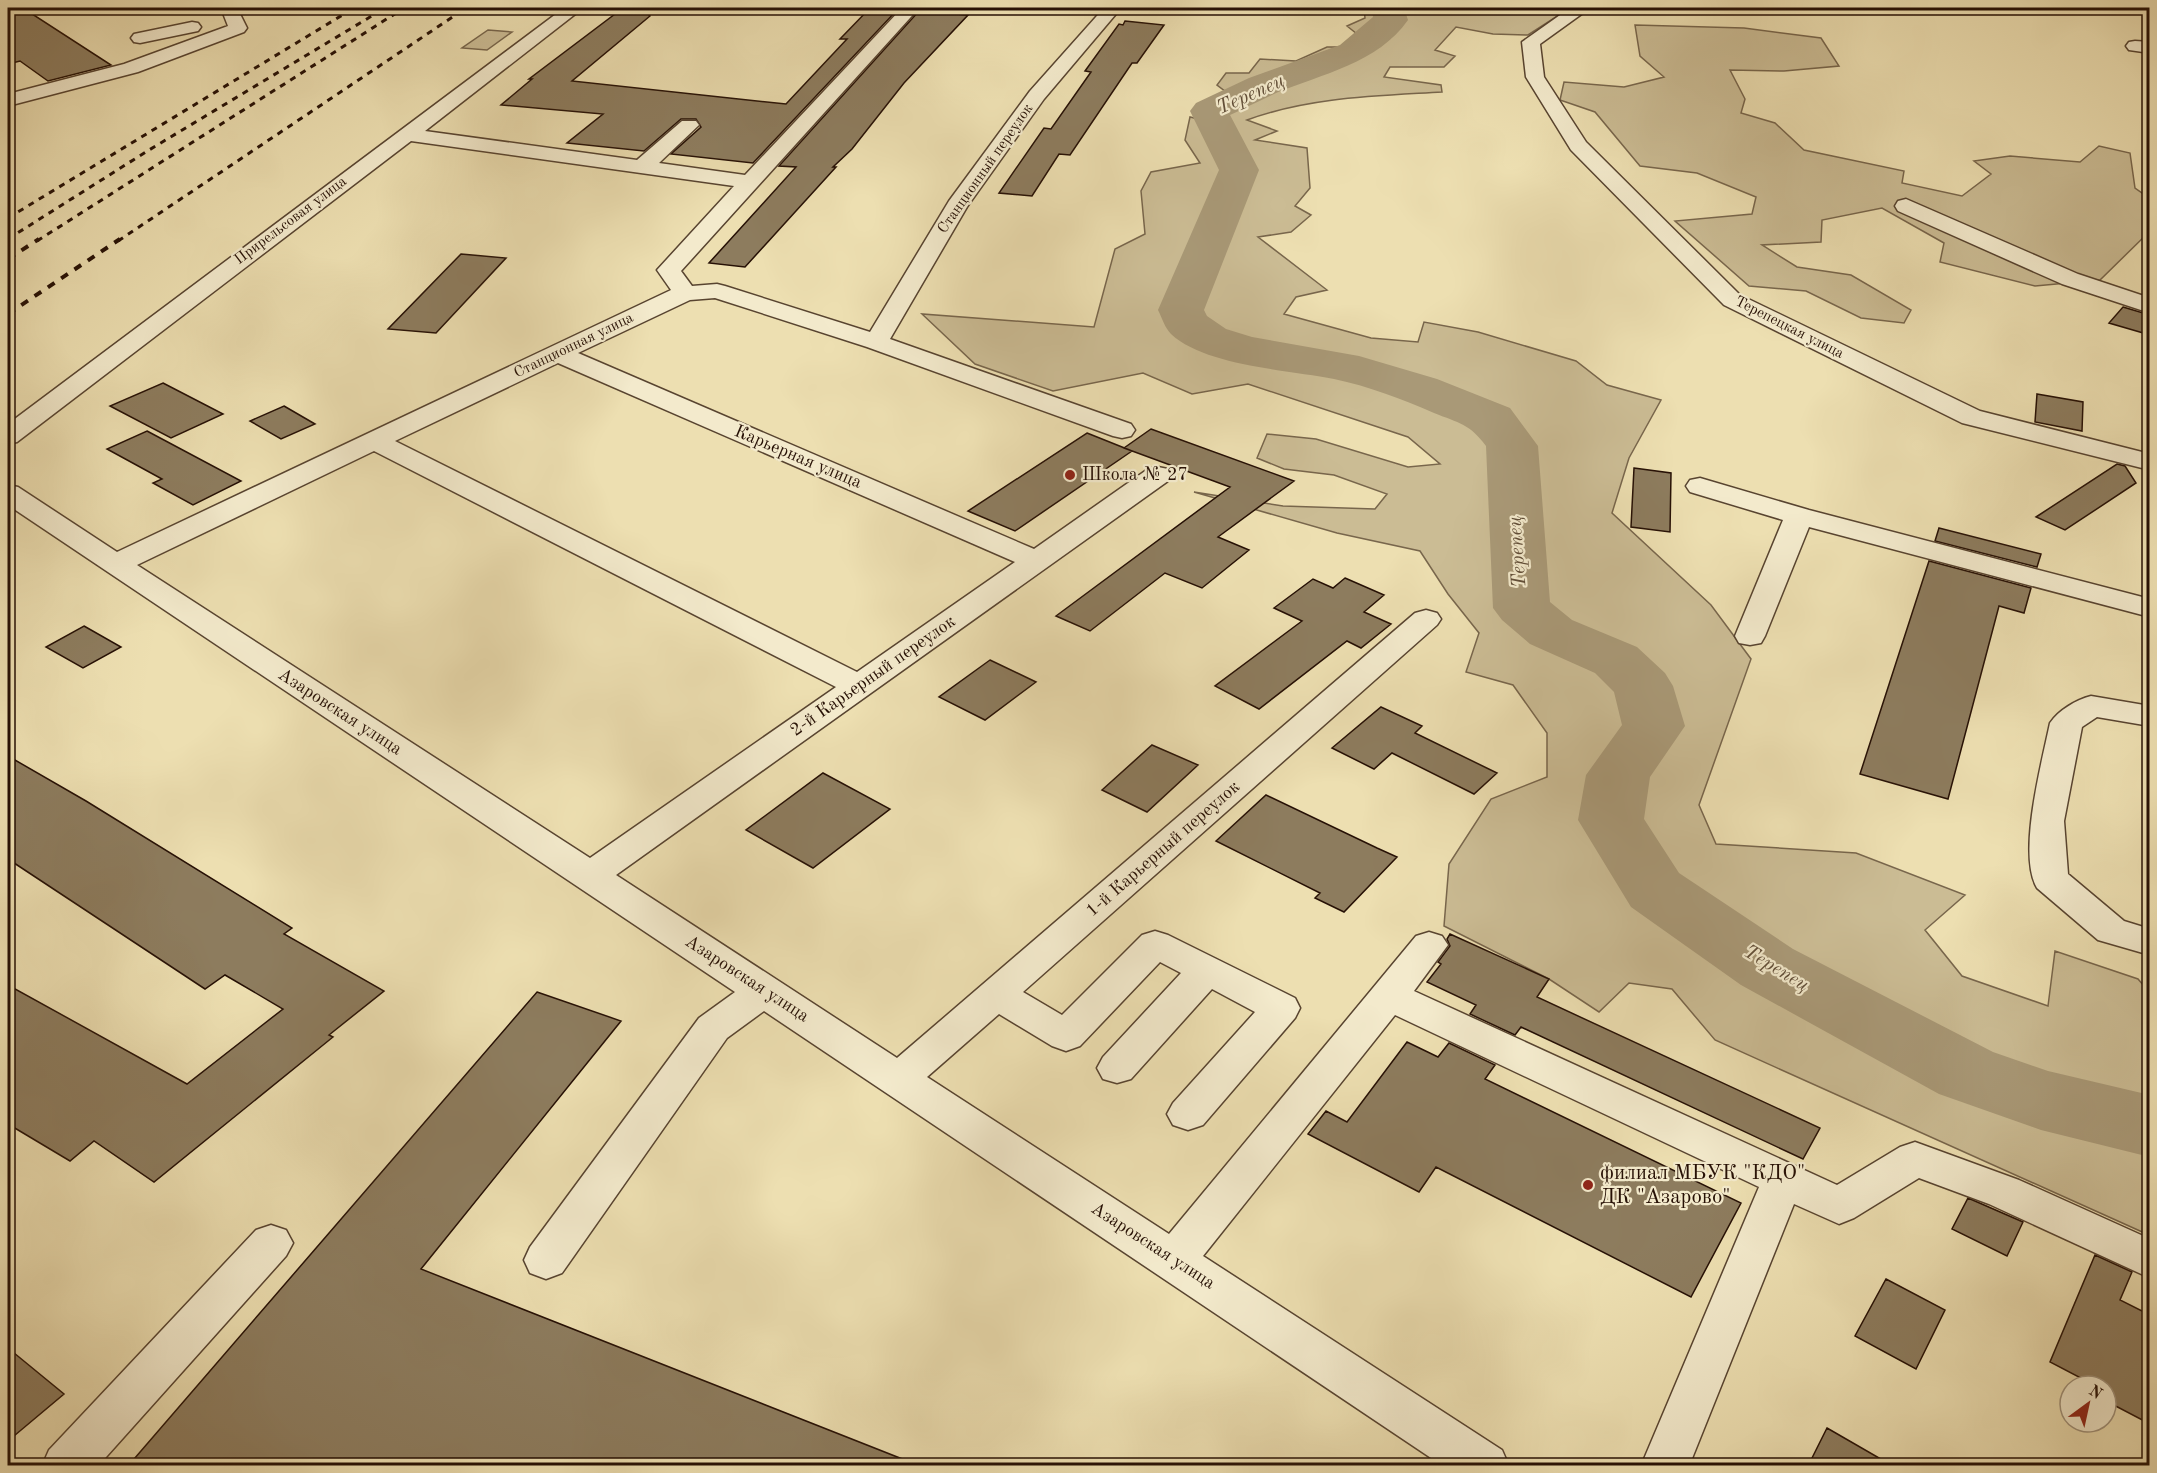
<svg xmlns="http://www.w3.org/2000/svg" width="2157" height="1473" font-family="'Old Standard TT',serif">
<rect width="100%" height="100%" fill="#eddfb1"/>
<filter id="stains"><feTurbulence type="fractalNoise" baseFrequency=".00333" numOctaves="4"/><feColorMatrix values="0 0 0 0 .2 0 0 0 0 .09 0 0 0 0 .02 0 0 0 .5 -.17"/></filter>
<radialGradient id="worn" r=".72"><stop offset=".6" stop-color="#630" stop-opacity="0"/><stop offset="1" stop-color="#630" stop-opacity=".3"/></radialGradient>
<path fill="#cbbc94" stroke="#78664c" stroke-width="1.5" d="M 1364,8 L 1570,8 L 1528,35 L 1493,34 L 1456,27 L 1435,50 L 1455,56 L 1444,67 L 1390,67 L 1384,77 L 1441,85 L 1442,92 C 1376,96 1310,97 1247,120 L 1277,131 L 1255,140 L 1307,148 L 1310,188 L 1295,206 L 1311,215 L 1291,232 L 1258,237 L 1327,290 L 1296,297 L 1284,314 L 1371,338 L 1418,342 L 1424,322 L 1478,332 L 1576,361 L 1607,385 L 1661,400 L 1629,458 L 1612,513 L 1711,605 L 1751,659 L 1699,805 L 1716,844 L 1856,853 L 1965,895 L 1925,930 L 1962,976 L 2048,1006 L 2055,951 L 2138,979 L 2150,993 L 2149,1235 L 1715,1040 L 1672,989 L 1629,983 L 1599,1012 L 1549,979 L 1444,926 L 1449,864 L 1491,799 L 1547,777 L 1547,733 L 1513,685 L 1466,672 L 1479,633 L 1448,594 L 1420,551 L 1337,533 L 1194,492 L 1283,506 L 1375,509 L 1387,494 L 1334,475 L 1284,469 L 1257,458 L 1267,434 L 1316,439 L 1408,467 L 1440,464 L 1408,437 L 1248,384 L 1192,394 L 1143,373 L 1053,391 L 975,364 L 922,314 L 1094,327 L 1115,249 L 1145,234 L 1141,191 L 1151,172 L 1200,163 L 1185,140 L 1190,117 L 1226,126 L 1224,113 L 1242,104 L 1217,85 L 1226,73 L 1249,73 L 1260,59 L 1296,61 L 1327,47 L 1341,47 L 1357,34 L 1347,26 L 1365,18 Z
M 1635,25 L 1744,28 L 1821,38 L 1839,66 L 1784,71 L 1730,70 L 1745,99 L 1741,113 L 1775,123 L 1804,150 L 1904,171 L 1902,183 L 1962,196 L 1991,174 L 1974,161 L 2010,156 L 2080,162 L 2099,146 L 2130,153 L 2135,188 L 2149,198 L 2149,232 L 2100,280 L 2035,286 L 1940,262 L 1944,243 L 1882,208 L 1822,220 L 1821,242 L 1762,245 L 1797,267 L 1851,275 L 1911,310 L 1904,323 L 1861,318 L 1806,291 L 1749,286 L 1675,221 L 1752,214 L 1756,197 L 1697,173 L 1640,166 L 1595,112 L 1560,100 L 1564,82 L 1624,87 L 1664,77 L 1640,56 Z
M 488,30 L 512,32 L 487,50 L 462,48 Z"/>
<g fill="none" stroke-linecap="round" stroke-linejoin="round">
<path fill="#a99977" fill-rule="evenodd" d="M 1372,8 L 1404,8 L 1408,20 C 1378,63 1322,74 1276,93 C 1261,100 1245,108 1230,115 L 1259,170 L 1204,310 L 1207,316 L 1226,329 L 1252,337 L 1359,356 L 1437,379 L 1510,408 L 1538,446 L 1550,602 L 1572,620 L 1637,647 L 1665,673 L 1673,686 L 1685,726 L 1650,777 L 1644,819 L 1679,873 L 1793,949 L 1993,1052 L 2048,1071 L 2150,1095 L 2150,1157 L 2041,1130 L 1939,1094 L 1741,985 L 1631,907 L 1578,820 L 1586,775 L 1622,725 L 1614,692 L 1595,673 L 1530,644 L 1502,620 L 1493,608 L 1486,446 C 1470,424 1459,423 1434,413 C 1402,399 1368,386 1334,379 C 1289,370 1205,366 1171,334 C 1165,328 1162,318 1158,310 L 1219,170 L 1190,111 L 1196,103 L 1249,78 L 1340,45 L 1373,17 Z"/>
</g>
<path fill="#8d7c5e" stroke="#261005" stroke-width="1.5" d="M 8,8 L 23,8 L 111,65 L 48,81 L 20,61 L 8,64 Z
M 623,8 L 643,8 L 650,16 L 572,81 L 786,104 L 847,39 L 840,39 L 870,8 L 898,9 L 753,163 L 671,154 L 701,127 L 696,119 L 681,119 L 644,151 L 567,143 L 603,114 L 501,105 L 532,79 L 529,79 Z
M 919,11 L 968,15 L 904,83 L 852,149 L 833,167 L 836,167 L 745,267 L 709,263 L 796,167 L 779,166 Z
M 1125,21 L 1164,25 L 1137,63 L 1132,63 L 1070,155 L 1059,154 L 1032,196 L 999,193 L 1044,128 L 1051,129 L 1091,72 L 1085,71 L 1119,24 L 1123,25 Z
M 461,254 L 506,258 L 436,333 L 388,329 Z
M 2123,307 L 2150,315 L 2150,335 L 2109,323 Z
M 163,383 L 223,414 L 171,438 L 110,406 Z
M 2037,394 L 2083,402 L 2082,431 L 2035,422 Z
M 284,406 L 315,424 L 281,439 L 250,421 Z
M 1151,429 L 1294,481 L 1218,537 L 1249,550 L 1202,588 L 1165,573 L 1090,631 L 1056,616 L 1230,487 L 1124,448 Z
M 147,431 L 241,481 L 193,505 L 153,483 L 162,479 L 107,449 Z
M 1087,433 L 1132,451 L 1015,531 L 968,511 Z
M 2117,464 L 2125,466 L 2136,483 L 2065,530 L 2036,517 Z
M 1634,468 L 1671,473 L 1670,532 L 1631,527 Z
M 1939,528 L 2041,554 L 2037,567 L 1935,541 Z
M 1929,561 L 2031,588 L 2024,613 L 1999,606 L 1948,799 L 1860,774 Z
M 1345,578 L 1384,595 L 1364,612 L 1391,624 L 1361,648 L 1347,641 L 1259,709 L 1215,686 L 1302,621 L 1274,608 L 1313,579 L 1333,588 Z
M 84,626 L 121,647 L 83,668 L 46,647 Z
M 990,660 L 1036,682 L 985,720 L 939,697 Z
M 1381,707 L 1422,726 L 1415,733 L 1497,773 L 1474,794 L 1392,753 L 1374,769 L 1332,748 Z
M 1152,745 L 1198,765 L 1147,812 L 1102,790 Z
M 8,756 L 86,801 L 292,928 L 284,934 L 384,991 L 329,1035 L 333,1037 L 154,1182 L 94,1141 L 70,1161 L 8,1124 L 8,985 L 187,1084 L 283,1009 L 225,975 L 205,989 L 8,859 Z
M 823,773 L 890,809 L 813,868 L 746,830 Z
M 1266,795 L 1377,848 L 1397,857 L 1344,912 L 1315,898 L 1320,893 L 1216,841 Z
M 1450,934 L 1549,979 L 1537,997 L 1820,1128 L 1803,1159 L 1521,1027 L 1515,1035 L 1470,1014 L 1476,1005 L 1427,982 L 1441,964 L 1438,962 L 1450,946 L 1447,939 Z
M 537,992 L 621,1021 L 421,1269 L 915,1464 L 914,1466 L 128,1466 Z
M 1407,1042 L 1438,1057 L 1449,1043 L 1495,1065 L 1485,1079 L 1741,1203 L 1691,1297 L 1436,1167 L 1419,1192 L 1308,1134 L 1326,1111 L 1347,1122 Z
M 1968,1198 L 2023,1222 L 2007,1256 L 1952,1229 Z
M 2095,1255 L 2132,1272 L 2120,1300 L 2150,1315 L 2150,1424 L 2106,1401 L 2106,1386 L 2096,1386 L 2050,1362 Z
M 1886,1279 L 1945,1310 L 1916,1369 L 1855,1336 Z
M 8,1348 L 64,1394 L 8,1441 Z
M 1827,1428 L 1893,1466 L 1808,1466 Z"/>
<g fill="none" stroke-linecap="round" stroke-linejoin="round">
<g stroke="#584430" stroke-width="3">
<path id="minor" d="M 221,8 L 237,8 L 247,28 L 244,32 L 138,72 L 8,106 L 8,94 L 124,64 L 228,26 Z
M 564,8 L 583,8 L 425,131 L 637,160 L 682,121 L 696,121 L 699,125 L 659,163 L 745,175 L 902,8 L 919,8 L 681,271 L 692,286 L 717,284 L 725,286 L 870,332 L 949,201 L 1030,91 L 1104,8 L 1121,8 L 1044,99 L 967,207 L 890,339 L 1131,424 L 1135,430 L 1131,436 L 1122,438 L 1113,436 L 867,347 L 715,298 L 690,300 L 578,353 L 1034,549 L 1148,469 L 1158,467 L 1168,469 L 1172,475 L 1168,481 L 616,875 L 897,1058 L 1415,613 L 1426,610 L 1437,613 L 1441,619 L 1437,625 L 1023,992 L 1062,1015 L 1142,935 L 1155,931 L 1168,935 L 1295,998 L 1300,1008 L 1295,1018 L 1203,1125 L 1188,1130 L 1173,1125 L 1167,1114 L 1173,1103 L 1255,1012 L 1212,989 L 1131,1079 L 1117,1083 L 1103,1079 L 1097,1068 L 1103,1057 L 1181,973 L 1160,962 L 1080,1046 L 1066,1051 L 1052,1046 L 999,1014 L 927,1077 L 1169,1234 L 1416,936 L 1429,932 L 1442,936 L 1448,945 L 1414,991 L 1837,1185 L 1900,1147 L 1915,1142 L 2019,1180 L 2150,1239 L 2150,1278 L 1989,1204 L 1919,1178 L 1854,1218 L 1839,1224 L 1794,1204 L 1689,1466 L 1641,1466 L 1759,1187 L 1395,1015 L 1203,1256 L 1502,1450 L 1509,1466 L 1443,1466 L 764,1011 L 727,1038 L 562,1273 L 546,1279 L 530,1273 L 524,1260 L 530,1247 L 699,1018 L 735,992 L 8,505 L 8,485 L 18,487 L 117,552 L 671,290 L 657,270 L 734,186 L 411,141 L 17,442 L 8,444 L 8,424 ZM 558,363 L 1015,562 L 857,672 L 395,441 ZM 374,451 L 836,687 L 590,858 L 137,565 Z
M 1570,8 L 1590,8 L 1540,44 L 1544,77 L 1586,142 L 1740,295 L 1980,411 L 2150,454 L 2150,470 L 1962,423 L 1724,305 L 1571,150 L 1526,77 L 1522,42 Z
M 192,22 L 198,23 L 201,27 L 198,31 L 140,43 L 134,42 L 131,38 L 134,34 Z
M 2135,41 L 2150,42 L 2150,53 L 2129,50 L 2126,46 L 2129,42 Z
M 1906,199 L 2078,274 L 2150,298 L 2150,313 L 2062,284 L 1898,211 L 1895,206 L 1898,201 Z
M 1700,478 L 1809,510 L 2150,599 L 2150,617 L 1809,527 L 1765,636 L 1761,643 L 1750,645 L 1739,643 L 1735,636 L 1783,520 L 1690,492 L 1686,486 L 1690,480 Z
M 2091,696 L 2150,706 L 2150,726 L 2097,717 L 2082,727 L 2064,821 L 2068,874 L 2124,921 L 2150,929 L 2150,955 L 2098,940 L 2037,888 C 2017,854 2042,762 2050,723 C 2059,710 2076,700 2091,696 Z
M 271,1225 L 286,1230 L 293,1243 L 286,1256 L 98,1466 L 42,1466 L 49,1450 L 256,1230 Z"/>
</g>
<use href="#minor" fill="#f3eacc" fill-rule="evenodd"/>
<path stroke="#261005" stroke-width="3" stroke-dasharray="6 6" stroke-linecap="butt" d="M 8,218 L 354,8
M 8,239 L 149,150 L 385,8
M 37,241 L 404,8
M 118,241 L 466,8"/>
<path stroke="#261005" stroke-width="4" stroke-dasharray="8 8" stroke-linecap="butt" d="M 8,259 L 39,239
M 8,314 L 120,239"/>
</g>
<g fill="#8f2418" stroke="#f3eacc" stroke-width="2">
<circle cx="1070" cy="475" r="6"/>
<circle cx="1588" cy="1185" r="6"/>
</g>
<g text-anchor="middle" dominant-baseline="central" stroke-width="4.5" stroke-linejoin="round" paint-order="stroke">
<g font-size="15" fill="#261005" stroke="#f3eacc">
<text transform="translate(986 169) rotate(-55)">Станционный переулок</text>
<text transform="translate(291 221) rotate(-37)">Прирельсовая улица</text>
<text transform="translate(1789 328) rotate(27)">Терепецкая улица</text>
<text transform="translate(574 346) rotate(-26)">Станционная улица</text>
</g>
<g font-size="18" fill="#261005" stroke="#f3eacc">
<text transform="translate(798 457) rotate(23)">Карьерная улица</text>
<text transform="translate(873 676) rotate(-35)">2-й Карьерный переулок</text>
<text transform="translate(340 712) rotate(33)">Азаровская улица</text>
<text transform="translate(1163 849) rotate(-41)">1-й Карьерный переулок</text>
<text transform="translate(747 979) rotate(33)">Азаровская улица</text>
<text transform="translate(1153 1246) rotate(33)">Азаровская улица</text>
</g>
<g font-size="18" fill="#261005" stroke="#f3eacc" text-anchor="start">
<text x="1082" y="475">Школа № 27</text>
</g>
<g font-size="20" font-style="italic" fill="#614e38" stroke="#f3eacc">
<text transform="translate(1251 95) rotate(-24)">Терепец</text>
<text transform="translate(1518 552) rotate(-94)">Терепец</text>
<text transform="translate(1776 969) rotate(31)">Терепец</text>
</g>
<g font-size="21" fill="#261005" stroke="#f3eacc" text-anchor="start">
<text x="1600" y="1173">филиал МБУК "КДО"<tspan x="1600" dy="24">ДК "Азарово"</tspan></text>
</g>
</g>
<rect width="2157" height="1473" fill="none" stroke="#eddfb1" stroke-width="30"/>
<rect x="9" y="9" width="2139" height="1455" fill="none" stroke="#261005" stroke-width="3"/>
<rect x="15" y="15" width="2127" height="1443" fill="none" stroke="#261005" stroke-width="1.5"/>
<g transform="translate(2088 1404) rotate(33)"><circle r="28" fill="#f3eacc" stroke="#a1937c" stroke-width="1.5"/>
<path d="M0-4.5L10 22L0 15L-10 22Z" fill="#8f2418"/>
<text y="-9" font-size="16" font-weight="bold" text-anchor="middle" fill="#261005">N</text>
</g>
<rect width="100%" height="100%" filter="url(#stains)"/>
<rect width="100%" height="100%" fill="url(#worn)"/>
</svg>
